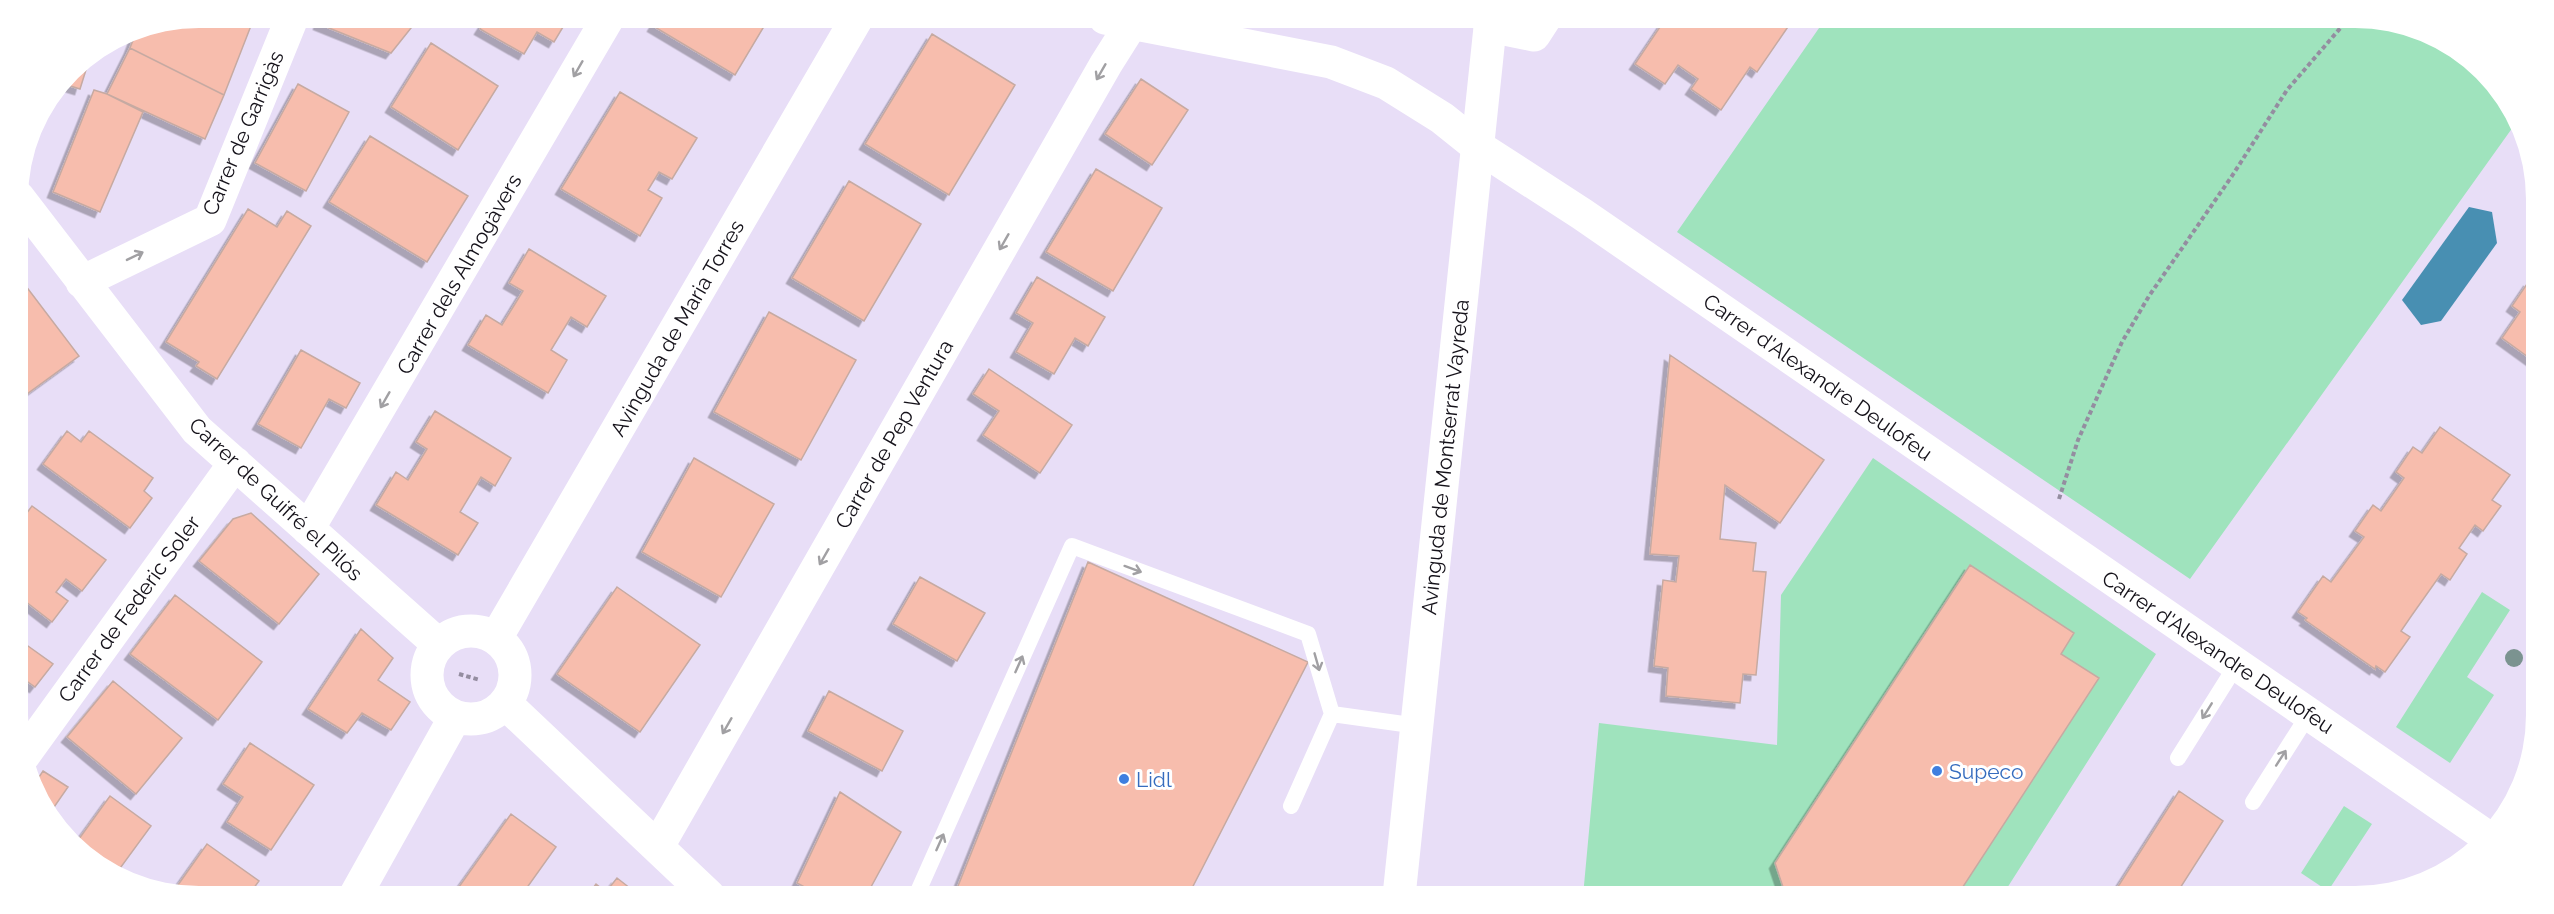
<svg xmlns="http://www.w3.org/2000/svg" width="2554" height="914" font-family="Raleway,sans-serif">
<defs>
<filter id="shadow"><feDropShadow dx="-5.5" dy="5.5" stdDeviation="0" flood-color="#0004"/></filter>
</defs>
<rect width="100%" height="100%" fill="#e8def7"/>
<path fill="#9fe3bd" d="M 1826,18 L 2354,18 L 2412,28 L 2491,80 L 2518,120 L 2190,579 L 1677,232 Z
M 1873,458 L 2156,654 L 2002,896 L 1583,896 L 1599,723 L 1777,745 L 1781,595 Z
M 2482,592 L 2510,610 L 2467,677 L 2494,695 L 2450,763 L 2396,727 Z
M 2344,806 L 2372,824 L 2328,891 L 2301,873 Z"/>
<path fill="#488fb2" d="M 2469,207 L 2492,212 L 2497,243 L 2441,321 L 2421,325 L 2402,300 Z"/>
<path fill="#f7bdad" stroke="#c6aaa2" stroke-width="1.5" filter="url(#shadow)" d="M 200,18 L 254,18 L 224,95 L 130,48 L 137,30 L 176,23 L 185,27 L 188,20 Z
M 321,18 L 419,18 L 391,53 L 319,24 Z
M 487,18 L 547,18 L 563,27 L 554,42 L 537,32 L 524,54 L 480,29 Z
M 658,18 L 769,18 L 735,75 L 653,26 Z
M 1666,18 L 1794,18 L 1757,72 L 1750,67 L 1721,110 L 1691,89 L 1698,79 L 1678,65 L 1665,84 L 1635,64 Z
M 932,34 L 1015,85 L 949,195 L 865,144 Z
M 431,43 L 498,86 L 458,150 L 391,107 Z
M 130,48 L 224,95 L 205,139 L 107,94 Z
M 90,57 L 80,89 L 64,84 L 80,63 Z
M 1141,79 L 1188,110 L 1152,165 L 1105,134 Z
M 298,84 L 349,112 L 306,191 L 255,163 Z
M 94,90 L 107,94 L 143,112 L 100,212 L 53,192 Z
M 620,92 L 697,138 L 672,179 L 659,172 L 648,190 L 662,198 L 640,236 L 561,189 Z
M 370,136 L 468,196 L 427,262 L 329,202 Z
M 1096,169 L 1162,208 L 1113,291 L 1046,252 Z
M 849,181 L 921,224 L 864,321 L 792,278 Z
M 248,209 L 277,227 L 287,211 L 311,226 L 217,379 L 196,366 L 199,362 L 166,342 Z
M 529,249 L 606,296 L 587,327 L 571,317 L 551,350 L 567,360 L 548,393 L 468,345 L 486,315 L 502,325 L 523,291 L 509,283 Z
M 19,277 L 79,356 L 20,399 Z
M 1037,277 L 1105,317 L 1088,346 L 1075,338 L 1054,374 L 1016,352 L 1033,323 L 1016,313 Z
M 2529,281 L 2535,285 L 2535,362 L 2502,338 L 2520,312 L 2512,306 Z
M 769,312 L 856,360 L 801,460 L 714,412 Z
M 301,350 L 360,383 L 346,408 L 329,399 L 301,448 L 258,424 Z
M 1670,355 L 1824,460 L 1780,523 L 1725,485 L 1720,539 L 1756,543 L 1753,571 L 1766,572 L 1756,675 L 1743,674 L 1740,703 L 1666,696 L 1668,668 L 1654,666 L 1663,580 L 1676,582 L 1679,556 L 1650,554 Z
M 989,369 L 1072,425 L 1040,473 L 983,435 L 999,411 L 973,394 Z
M 435,411 L 511,458 L 495,486 L 481,477 L 460,512 L 478,523 L 458,555 L 376,505 L 396,472 L 408,480 L 427,449 L 416,442 Z
M 2440,427 L 2510,475 L 2492,500 L 2501,506 L 2483,531 L 2475,525 L 2459,548 L 2467,554 L 2450,580 L 2441,574 L 2412,615 L 2401,631 L 2410,637 L 2385,672 L 2376,666 L 2375,669 L 2305,620 L 2307,618 L 2298,612 L 2323,576 L 2331,582 L 2364,537 L 2355,531 L 2373,505 L 2381,511 L 2404,478 L 2396,472 L 2413,447 L 2422,453 Z
M 67,431 L 81,442 L 89,431 L 153,478 L 144,491 L 152,498 L 130,528 L 43,464 Z
M 694,458 L 774,504 L 721,597 L 642,552 Z
M 32,506 L 106,560 L 82,591 L 66,579 L 56,592 L 68,601 L 52,622 L 21,598 L 20,522 Z
M 251,513 L 319,574 L 279,624 L 199,561 L 233,519 Z
M 1088,562 L 1308,662 L 1188,896 L 954,896 Z
M 1970,565 L 2074,633 L 2061,654 L 2099,678 L 1957,896 L 1786,896 L 1775,863 Z
M 920,577 L 985,613 L 957,661 L 893,624 Z
M 617,587 L 700,645 L 640,732 L 557,674 Z
M 175,595 L 262,662 L 218,720 L 130,654 Z
M 361,629 L 393,658 L 378,680 L 410,702 L 391,730 L 362,713 L 347,733 L 308,709 Z
M 21,641 L 53,664 L 35,687 L 21,677 Z
M 113,681 L 182,738 L 136,794 L 67,737 Z
M 829,691 L 903,731 L 882,771 L 808,731 Z
M 250,743 L 314,785 L 271,850 L 227,822 L 243,797 L 223,784 Z
M 43,771 L 68,787 L 52,810 L 37,780 Z
M 2179,791 L 2223,821 L 2175,896 L 2112,896 Z
M 840,792 L 901,832 L 866,896 L 821,896 L 797,883 Z
M 110,796 L 151,826 L 118,871 L 76,843 Z
M 511,814 L 556,847 L 521,896 L 462,896 L 456,891 Z
M 207,844 L 259,881 L 248,896 L 200,896 L 173,892 Z
M 617,878 L 640,896 L 587,896 L 596,884 L 606,892 Z"/>
<g fill="none" stroke-linecap="round" stroke-linejoin="round">
<path stroke="#948da0" stroke-width="4" stroke-dasharray="4.5 3" stroke-linecap="butt" d="M 2059,499 L 2078,440 L 2122,342 L 2149,296 L 2232,176 L 2287,90 L 2349,18
M 459,674 L 480,680"/>
<path stroke="#fff" stroke-width="16" d="M 2178,758 L 2237,664
M 2253,802 L 2309,714
M 1291,806 L 1332,714 L 1418,726
M 916,896 L 1072,546 L 1308,634 L 1332,714"/>
<path stroke="#fff" stroke-width="33" d="M 1105,18 L 1331,62 L 1386,83 L 1442,118 L 1477,146 L 1582,214 L 2486,836
M 1490,26 L 1534,35 L 1545,18
M 18,197 L 197,430 L 438,644
M 82,282 L 210,220 L 292,18
M 308,529 L 608,18
M427 675a44 44 0 1 1 88 0a44 44 0 1 1-88 0Z
M 496,638 L 857,18
M 506,704 L 709,896
M 24,755 L 235,463
M 658,846 L 1106,64 L 1135,18
M 355,896 L 455,717"/>
<path stroke="#fff" stroke-width="33" d="M 1399,896 L 1491,18"/>
</g>
<circle fill="#7b9390" cx="2514" cy="658" r="9"/>
<defs><path id="oneway-shaft" d="M-6 0H5M1.5-3L5.5 0L1.5 3" fill="none" stroke-width="1.6" stroke-linecap="round" stroke-linejoin="round" transform="scale(1.5)"/></defs>
<g stroke="#a1a0a3">
<use href="#oneway-shaft" transform="translate(578 69) rotate(120)"/>
<use href="#oneway-shaft" transform="translate(1101 72) rotate(120)"/>
<use href="#oneway-shaft" transform="translate(1004 242) rotate(120)"/>
<use href="#oneway-shaft" transform="translate(135 256) rotate(-26)"/>
<use href="#oneway-shaft" transform="translate(385 400) rotate(120)"/>
<use href="#oneway-shaft" transform="translate(824 557) rotate(120)"/>
<use href="#oneway-shaft" transform="translate(1133 569) rotate(20)"/>
<use href="#oneway-shaft" transform="translate(1317 662) rotate(74)"/>
<use href="#oneway-shaft" transform="translate(1019 664) rotate(-66)"/>
<use href="#oneway-shaft" transform="translate(2207 711) rotate(122)"/>
<use href="#oneway-shaft" transform="translate(727 726) rotate(120)"/>
<use href="#oneway-shaft" transform="translate(2281 758) rotate(-57)"/>
<use href="#oneway-shaft" transform="translate(940 842) rotate(-66)"/>
</g>
<g fill="#3f7fe0" stroke="#fff" stroke-width="2">
<circle cx="1937" cy="771" r="6"/>
<circle cx="1124" cy="779" r="6"/>
</g>
<g text-anchor="middle" dominant-baseline="central" stroke-width="6" stroke-linejoin="round" paint-order="stroke">
<g font-size="21" fill="#141119" stroke="#fff">
<text transform="translate(243 133) rotate(-67)">Carrer de Garrigàs</text>
<text transform="translate(459 274) rotate(-60)">Carrer dels Almogàvers</text>
<text transform="translate(677 328) rotate(-60)">Avinguda de Maria Torres</text>
<text transform="translate(1818 377) rotate(35)">Carrer d'Alexandre Deulofeu</text>
<text transform="translate(894 434) rotate(-60)">Carrer de Pep Ventura</text>
<text transform="translate(1445 457) rotate(-84)">Avinguda de Montserrat Vayreda</text>
<text transform="translate(276 499) rotate(43)">Carrer de Guifré el Pilós</text>
<text transform="translate(129 609) rotate(-54)">Carrer de Federic Soler</text>
<text transform="translate(2218 652) rotate(34)">Carrer d'Alexandre Deulofeu</text>
</g>
<g font-size="21" fill="#366cbe" stroke="#fff" text-anchor="start">
<text x="1949" y="771">Supeco</text>
<text x="1136" y="779">Lidl</text>
</g>
</g>
<path d="M0 0H2554V914H0ZM199 28H2355A171 171 0 0 1 2526 199V715A171 171 0 0 1 2355 886H199A171 171 0 0 1 28 715V199A171 171 0 0 1 199 28Z" fill="#fff" fill-rule="evenodd"/>
</svg>
